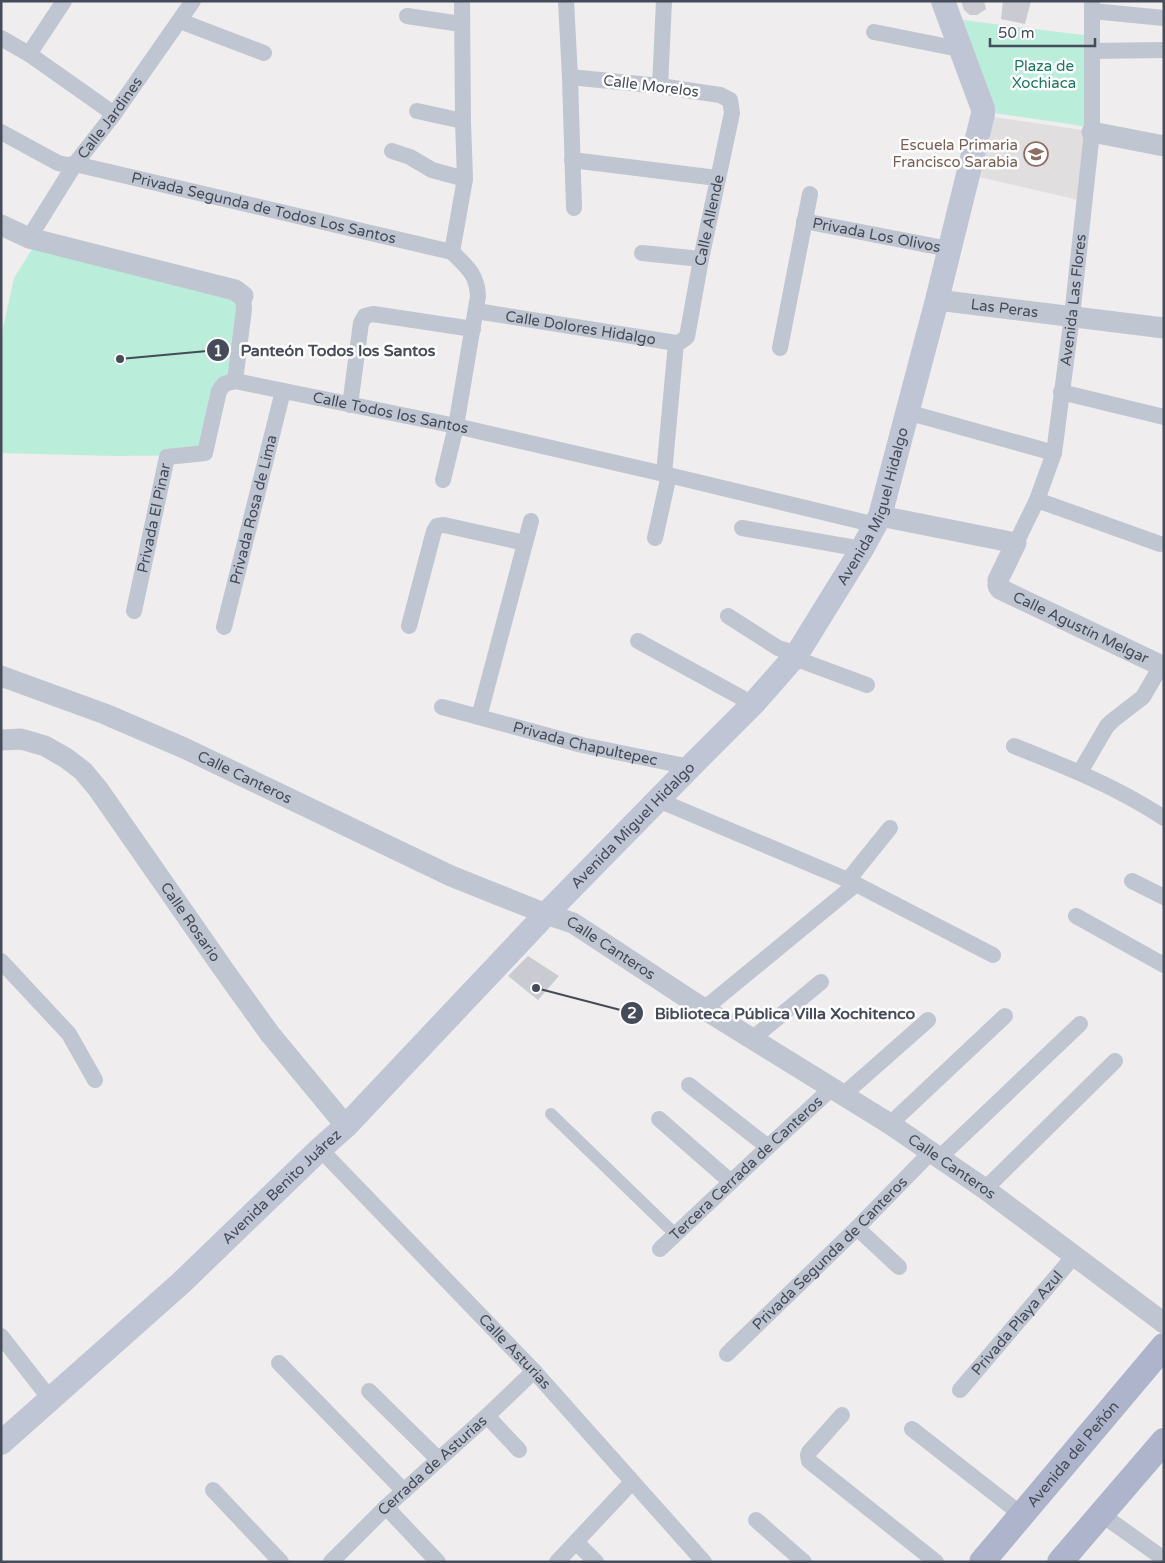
<svg xmlns="http://www.w3.org/2000/svg" width="1165" height="1563" font-family="'Varela Round',sans-serif">
<rect width="100%" height="100%" fill="#efeded"/>
<path fill="#e0dede" d="M 994,117 L 1089,131 L 1083,201 L 979,177 Z"/>
<path fill="#bbeddb" d="M 963,20 L 1091,36 L 1091,128 L 1070,124 L 994,113 Z
M 36,243 L 243,296 L 235,381 L 227,393 L 206,455 L 116,456 L 1,453 L 1,337 L 14,278 Z"/>
<path fill="#cacad2" d="M 961,1 L 984,1 L 986,9 L 977,15 L 970,15 L 964,10 Z
M 1003,1 L 1031,1 L 1025,24 L 1001,19 Z
M 528,956 L 559,976 L 538,1000 L 508,976 Z"/>
<g fill="none" stroke-linecap="round" stroke-linejoin="round">
<path stroke="#c0c5d2" stroke-width="12" d="M 551,1114 L 675,1234"/>
<g stroke="#c0c5d2" stroke-width="16">
<path d="M 566,1 L 570,77 L 574,208"/>
<path d="M 1092,11 L 1164,18"/>
<path d="M 407,16 L 461,24"/>
<path d="M 180,21 L 264,53"/>
<path d="M 874,32 L 959,49"/>
<path d="M 1,38 L 29,54 L 114,114"/>
<path d="M 1092,51 L 1164,50"/>
<path d="M 29,54 L 64,1"/>
<path d="M 660,86 L 664,1"/>
<path d="M 417,111 L 463,121"/>
<path id="s1" d="M 1,132 L 58,163 L 67,165 L 75,164 L 452,252"/>
<path d="M 392,151 L 410,157 L 432,170 L 465,179"/>
<path d="M 572,160 L 717,178"/>
<path id="s2" d="M 804,221 L 949,249"/>
<path id="s3" d="M 29,238 L 75,164 L 114,114 L 193,1"/>
<path d="M 452,252 L 465,179 L 463,121 L 462,1"/>
<path d="M 642,253 L 701,259"/>
<path id="s4" d="M 476,311 L 676,343 L 680,342 L 687,337 L 701,259 L 732,113 L 730,100 L 720,95 L 660,86 L 570,77"/>
<path d="M 780,348 L 810,194"/>
<path d="M 235,381 L 244,309 L 243,296"/>
<path d="M 1061,392 L 1164,417"/>
<path d="M 350,405 L 361,323 L 365,316 L 373,314 L 473,329"/>
<path d="M 907,412 L 1054,453"/>
<path d="M 664,474 L 676,343"/>
<path d="M 443,480 L 456,426 L 478,296 C 477,274 467,267 452,252"/>
<path d="M 1037,500 L 1160,544"/>
<path d="M 742,528 L 862,549"/>
<path d="M 655,538 L 669,475"/>
<path id="s5" d="M 1016,543 L 1037,500 L 1054,453 L 1072,316 L 1092,132 L 1092,1"/>
<path id="s6" d="M 134,611 L 167,457 L 205,453 L 219,391 L 224,384 L 235,381 L 456,426 L 664,474 L 876,525"/>
<path d="M 728,616 L 778,648 L 797,654"/>
<path d="M 409,626 L 434,531 L 437,526 L 444,525 L 525,543"/>
<path id="s7" d="M 224,627 L 283,391"/>
<path d="M 638,641 L 753,704"/>
<path d="M 794,658 L 867,685"/>
<path id="s8" d="M 442,707 L 582,745 L 690,767"/>
<path d="M 479,717 L 531,521"/>
<path d="M 1014,746 C 1067,767 1117,787 1164,818"/>
<path d="M 1080,772 L 1107,726 L 1112,721 L 1143,697 L 1161,666"/>
<path d="M 658,800 L 848,880 L 993,955"/>
<path d="M 848,880 L 890,828"/>
<path d="M 1132,881 L 1164,897"/>
<path d="M 1076,916 L 1164,965"/>
<path d="M 1,961 L 69,1034 L 95,1080"/>
<path d="M 704,1009 L 856,884"/>
<path d="M 752,1039 L 821,982"/>
<path d="M 689,1085 L 768,1147"/>
<path d="M 843,1095 L 928,1020"/>
<path d="M 659,1119 L 731,1182"/>
<path d="M 890,1124 L 1005,1016"/>
<path id="s9" d="M 320,1149 L 534,1371 L 704,1562"/>
<path d="M 939,1158 L 1080,1024"/>
<path d="M 985,1189 L 1115,1061"/>
<path d="M 857,1228 L 899,1267"/>
<path id="s10" d="M 660,1249 L 768,1147 L 832,1088"/>
<path d="M 1,1336 L 51,1400"/>
<path id="s11" d="M 727,1354 L 857,1228 L 931,1152"/>
<path d="M 279,1363 L 404,1491"/>
<path id="s12" d="M 960,1390 L 1074,1256"/>
<path d="M 369,1391 L 438,1459"/>
<path d="M 842,1415 L 809,1452 L 808,1455 L 809,1461 L 936,1562"/>
<path d="M 487,1416 L 519,1450"/>
<path d="M 912,1429 L 1022,1515"/>
<path d="M 213,1490 L 281,1562"/>
<path d="M 386,1507 L 438,1562"/>
<path d="M 1101,1514 L 1164,1559"/>
<path d="M 756,1520 L 804,1562"/>
<path d="M 576,1542 L 596,1562"/>
<path id="s13" d="M 331,1562 L 386,1507 L 487,1416 L 534,1371"/>
<path d="M 557,1562 L 632,1482"/>
</g>
<g stroke="#c0c5d2" stroke-width="21">
<path d="M 1092,132 L 1164,146"/>
<path d="M 1,225 L 29,238 L 235,290 L 243,296"/>
<path id="s14" d="M 937,300 L 1164,328"/>
<path id="s15" d="M 880,516 L 1016,543 L 998,580 L 998,586 L 1000,589 L 1164,667"/>
<path id="s16" d="M 1,676 L 105,714 L 184,748 L 451,876 L 546,914 L 573,923 L 704,1009 L 890,1124 L 985,1189 L 1164,1323"/>
<path id="s17" d="M 1,740 L 21,739 L 45,746 L 66,758 L 83,771 L 98,789 L 224,970 L 270,1034 L 346,1126"/>
</g>
<path stroke="#bfc5d5" stroke-width="24" id="s18" d="M 1,1443 L 181,1283 L 320,1149 L 346,1126 L 546,914 L 690,767 L 753,704 L 797,654 L 862,549 L 880,516 L 937,300 L 983,114 L 983,109 L 943,1"/>
<g stroke="#adb4cb" stroke-width="26">
<path id="s19" d="M 982,1562 L 1164,1346"/>
<path d="M 1060,1562 L 1164,1441"/>
</g>
</g>
<defs>
<g id="school-ring" transform="scale(1.25)"><circle r="9.5" fill="#fff" stroke="#8d6e63" stroke-width="1.5"/><path d="M0-5L7-2L0 1L-7-2ZM-4 1L0 2.5L4 1V4Q0 6-4 4Z" fill="#8d6e63"/></g>
</defs>
<g fill-rule="evenodd">
<use href="#school-ring" x="1036" y="154"/>
</g>
<g text-anchor="middle" dominant-baseline="central" stroke-width="5" stroke-linejoin="round" paint-order="stroke">
<g font-size="15" fill="#197860" stroke="#fff">
<text x="1044" y="66">Plaza de<tspan x="1044" dy="17">Xochiaca</tspan></text>
</g>
<g font-size="15" fill="#464b59" stroke="#fff">
<text transform="translate(651 86) rotate(7)">Calle Morelos</text>
<text stroke="none"><textPath href="#s3" startOffset="145">Calle Jardines</textPath></text>
<text stroke="none"><textPath href="#s1" startOffset="276">Privada Segunda de Todos Los Santos</textPath></text>
<text stroke="none"><textPath href="#s4" startOffset="334">Calle Allende</textPath></text>
<text stroke="none"><textPath href="#s2" startOffset="74">Privada Los Olivos</textPath></text>
<text stroke="none"><textPath href="#s5" startOffset="252">Avenida Las Flores</textPath></text>
<text stroke="none"><textPath href="#s14" startOffset="68">Las Peras</textPath></text>
<text stroke="none"><textPath href="#s4" startOffset="106">Calle Dolores Hidalgo</textPath></text>
<text stroke="none"><textPath href="#s6" startOffset="438">Calle Todos los Santos</textPath></text>
<text stroke="none"><textPath href="#s18" startOffset="1289">Avenida Miguel Hidalgo</textPath></text>
<text stroke="none"><textPath href="#s7" startOffset="121">Privada Rosa de Lima</textPath></text>
<text stroke="none"><textPath href="#s6" startOffset="95">Privada El Pinar</textPath></text>
<text stroke="none"><textPath href="#s15" startOffset="279">Calle Agustín Melgar</textPath></text>
<text stroke="none"><textPath href="#s8" startOffset="148">Privada Chapultepec</textPath></text>
<text stroke="none"><textPath href="#s16" startOffset="264">Calle Canteros</textPath></text>
<text stroke="none"><textPath href="#s18" startOffset="884">Avenida Miguel Hidalgo</textPath></text>
<text stroke="none"><textPath href="#s17" startOffset="276">Calle Rosario</textPath></text>
<text stroke="none"><textPath href="#s16" startOffset="669">Calle Canteros</textPath></text>
<text stroke="none"><textPath href="#s16" startOffset="1074">Calle Canteros</textPath></text>
<text stroke="none"><textPath href="#s10" startOffset="118">Tercera Cerrada de Canteros</textPath></text>
<text stroke="none"><textPath href="#s18" startOffset="380">Avenida Benito Juárez</textPath></text>
<text stroke="none"><textPath href="#s11" startOffset="144">Privada Segunda de Canteros</textPath></text>
<text stroke="none"><textPath href="#s12" startOffset="88">Privada Playa Azul</textPath></text>
<text stroke="none"><textPath href="#s9" startOffset="281">Calle Asturias</textPath></text>
<text stroke="none"><textPath href="#s19" startOffset="141">Avenida del Peñón</textPath></text>
<text stroke="none"><textPath href="#s13" startOffset="140">Cerrada de Asturias</textPath></text>
</g>
<g font-size="15" fill="#785e54" stroke="#fff" text-anchor="end">
<text x="1018" y="145">Escuela Primaria<tspan x="1018" dy="17">Francisco Sarabia</tspan></text>
</g>
</g>
<path fill="none" stroke="#464b59" stroke-width="2" d="M120 359L218 350M536 988L632 1013"/>
<g fill="#464b59" stroke="#fff" stroke-width="2">
<circle cx="120" cy="359" r="5"/>
<circle cx="536" cy="988" r="5"/>
<circle cx="218" cy="350" r="12"/>
<circle cx="632" cy="1013" r="12"/>
</g>
<g font-size="15" text-anchor="middle" font-weight="bold" fill="#fff">
<text x="218" y="356">1</text>
<text x="632" y="1018">2</text>
</g>
<g font-size="16" text-anchor="middle" font-weight="bold" fill="#464b59" stroke="#fff" stroke-width="5" stroke-linejoin="round" paint-order="stroke">
<text x="338" y="356">Panteón Todos los Santos</text>
<text x="785" y="1019">Biblioteca Pública Villa Xochitenco</text>
</g>
<rect width="1165" height="1563" fill="none" stroke="#464b59" stroke-width="5"/>
<path d="M990 38v8h105v-8" fill="none" stroke="#464b59" stroke-width="2.5"/>
<text x="998" y="38" font-size="15" fill="#464b59" stroke="#ffffff" stroke-width="4" paint-order="stroke">50 m</text>
</svg>
